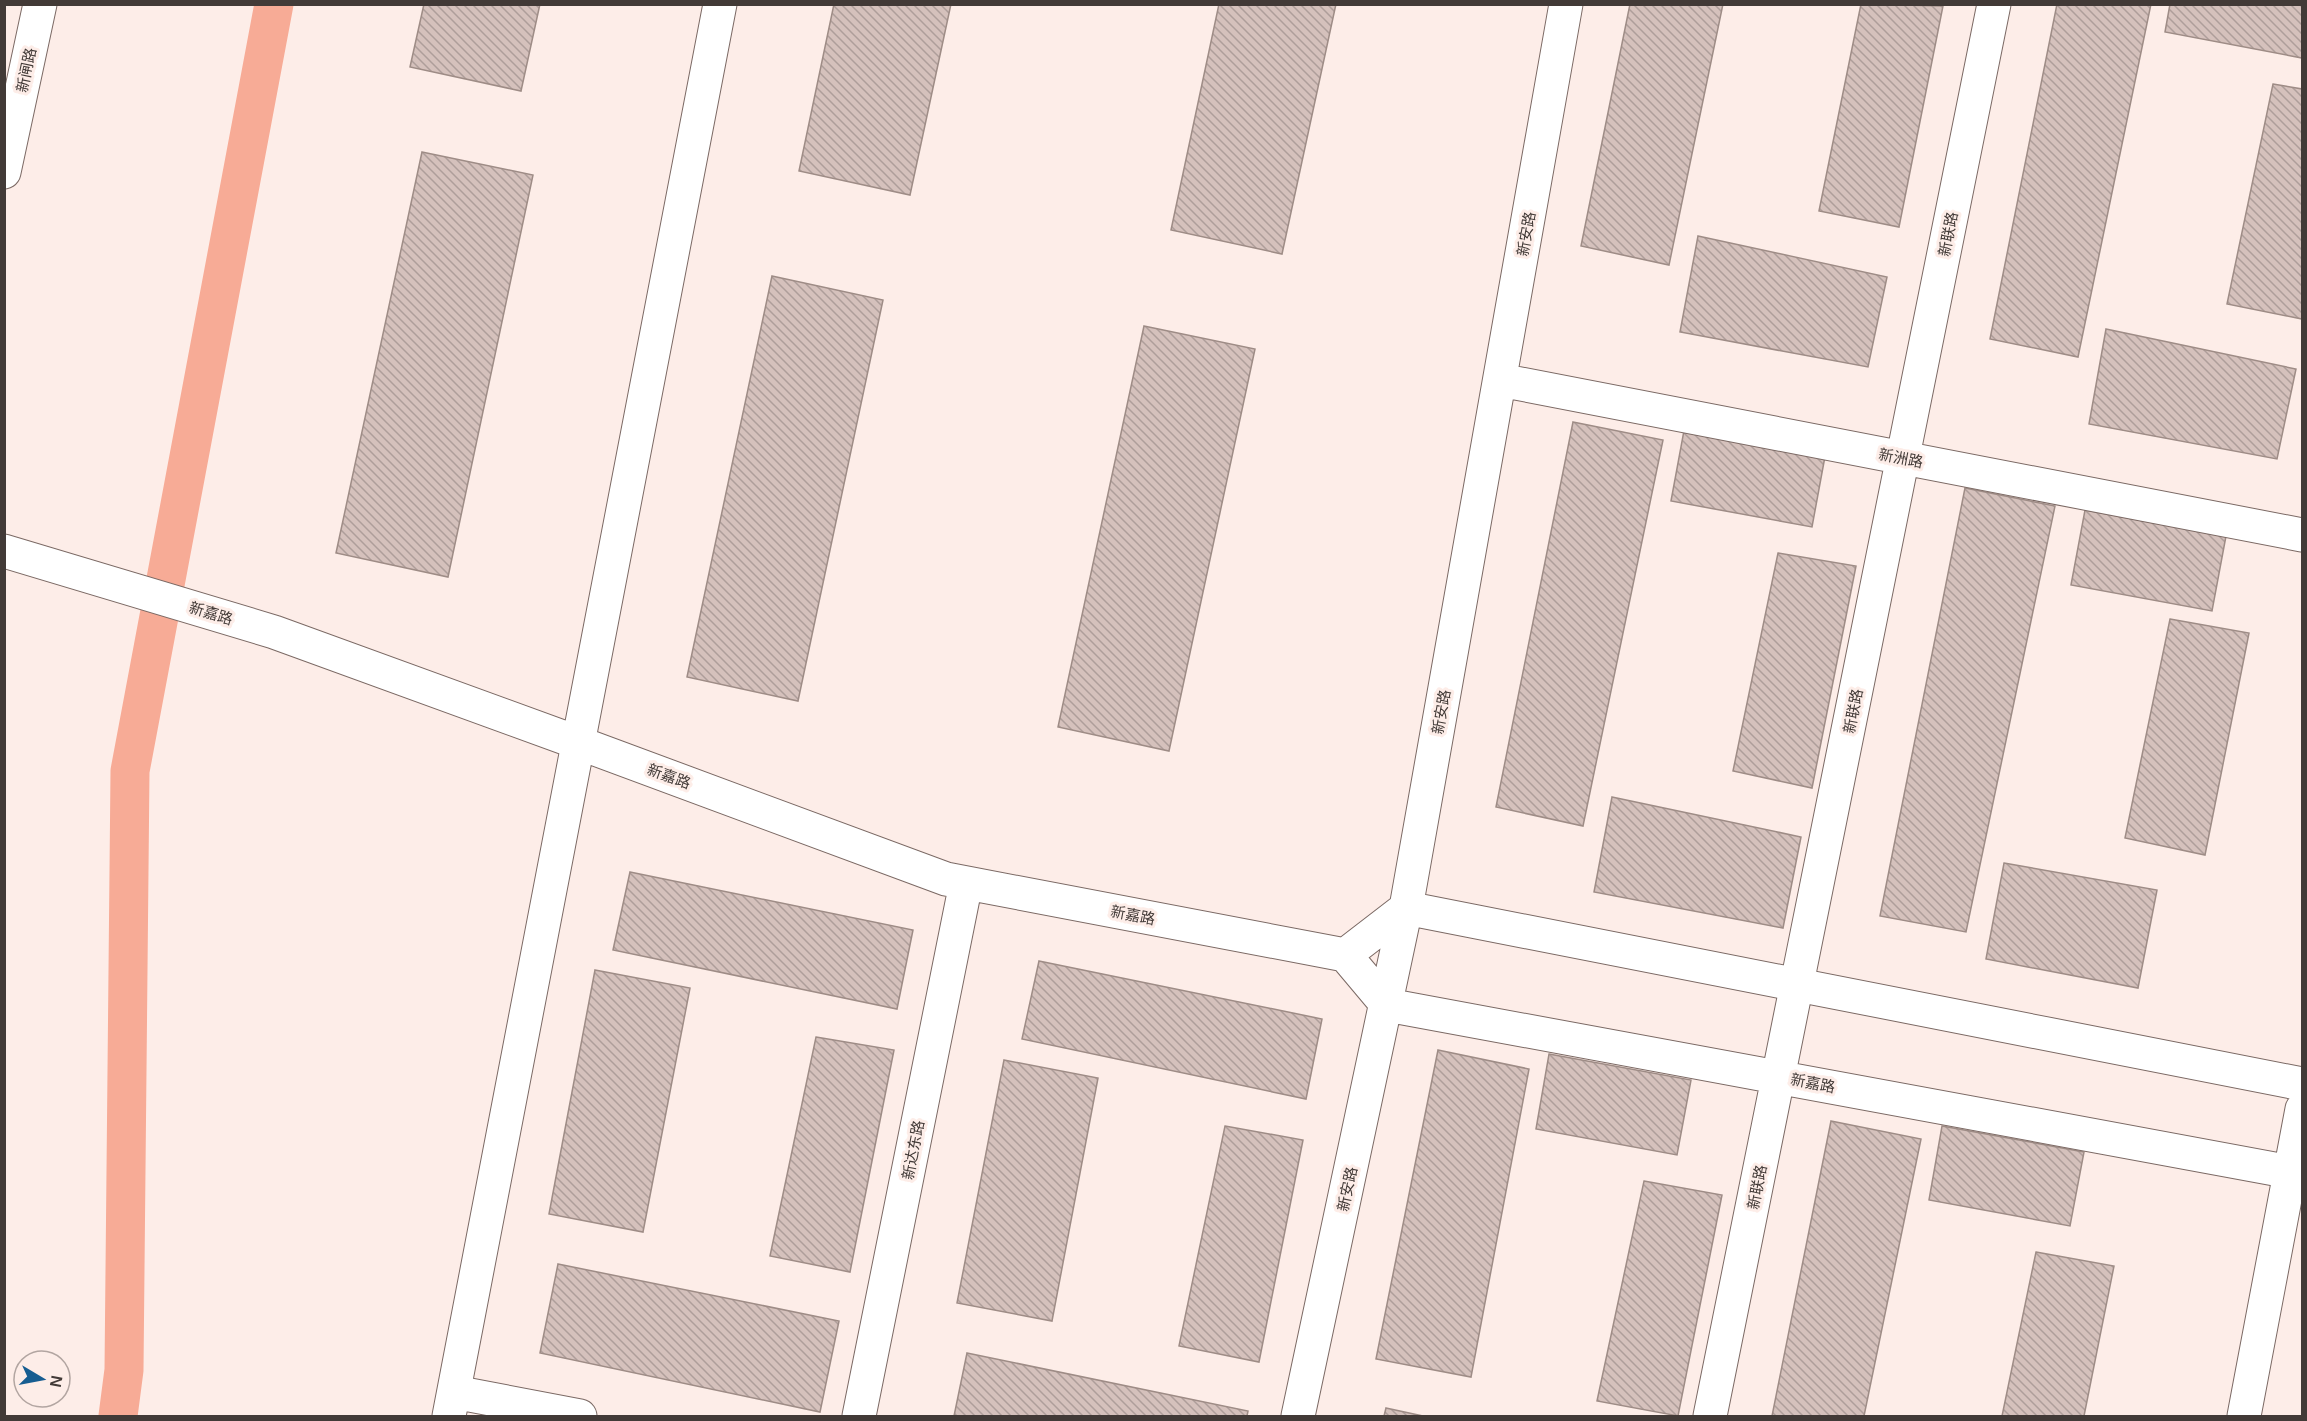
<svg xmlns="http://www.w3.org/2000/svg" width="2307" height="1421" font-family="Helvetica,'Noto Sans SC',sans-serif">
<defs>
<pattern id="building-back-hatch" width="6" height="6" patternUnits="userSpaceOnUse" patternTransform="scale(1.5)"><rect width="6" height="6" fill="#d5c1bc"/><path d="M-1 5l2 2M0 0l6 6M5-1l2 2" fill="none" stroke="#ae9e9a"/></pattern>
</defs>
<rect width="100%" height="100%" fill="#fdede8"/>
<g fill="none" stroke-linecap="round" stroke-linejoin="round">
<path stroke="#f7ab96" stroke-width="39" d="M 118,1416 L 124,1370 L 130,771 L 274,4"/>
</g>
<path fill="url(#building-back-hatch)" stroke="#9e8c86" stroke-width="1.5" d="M 424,4 L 540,4 L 521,91 L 410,67 Z
M 834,4 L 951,4 L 910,195 L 799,171 Z
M 1219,4 L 1336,4 L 1282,254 L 1171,230 Z
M 1630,4 L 1723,4 L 1669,265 L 1581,246 Z
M 1861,4 L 1943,6 L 1899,227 L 1819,211 Z
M 2057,4 L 2151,4 L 2078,357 L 1990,339 Z
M 2170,4 L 2302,4 L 2302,58 L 2165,32 Z
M 2273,84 L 2302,89 L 2302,319 L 2227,304 Z
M 422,152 L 533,175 L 448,577 L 336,553 Z
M 1698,236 L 1887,277 L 1868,367 L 1680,332 Z
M 772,276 L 883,300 L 798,701 L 687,677 Z
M 1144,326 L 1255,349 L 1169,751 L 1058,727 Z
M 2106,329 L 2296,369 L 2277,459 L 2089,424 Z
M 1573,422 L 1663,440 L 1583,826 L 1496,807 Z
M 1685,425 L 1826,451 L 1812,527 L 1671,501 Z
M 1965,488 L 2055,506 L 1966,932 L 1880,916 Z
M 2085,510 L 2226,536 L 2212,611 L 2071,585 Z
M 1778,553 L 1856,566 L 1812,788 L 1733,771 Z
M 2170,619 L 2249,633 L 2205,855 L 2125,838 Z
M 1612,797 L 1801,837 L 1783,928 L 1594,892 Z
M 2004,863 L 2157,890 L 2138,988 L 1986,959 Z
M 630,872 L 913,930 L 897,1009 L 613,950 Z
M 1039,961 L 1322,1019 L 1306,1099 L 1022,1039 Z
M 595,970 L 690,988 L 643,1232 L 549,1214 Z
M 816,1037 L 894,1050 L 850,1272 L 770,1256 Z
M 1438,1050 L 1529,1069 L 1471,1377 L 1376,1359 Z
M 1549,1054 L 1691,1080 L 1677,1155 L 1536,1129 Z
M 1004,1060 L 1098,1078 L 1052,1321 L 957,1303 Z
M 1831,1121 L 1921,1139 L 1864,1416 L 1772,1416 Z
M 1225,1126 L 1303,1140 L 1259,1362 L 1179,1346 Z
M 1942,1126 L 2084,1152 L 2070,1226 L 1929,1200 Z
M 1644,1181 L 1722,1195 L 1678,1416 L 1597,1401 Z
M 2036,1252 L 2114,1266 L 2084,1416 L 2002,1416 Z
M 558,1264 L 839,1321 L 820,1412 L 540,1353 Z
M 967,1353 L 1248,1411 L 1247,1416 L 954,1416 Z
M 1386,1408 L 1423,1416 L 1384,1416 Z"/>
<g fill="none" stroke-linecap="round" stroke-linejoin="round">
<g stroke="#7b6964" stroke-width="35">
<path id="minor" d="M 4,172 L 40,4
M 1500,380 L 2302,535
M 4,551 L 274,632 L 579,743 L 946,879 L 1345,955 L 1387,1005 L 2291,1172 L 2302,1172
M 1345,955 L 1406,908 L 2302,1084
M 454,1392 L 580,1416
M 449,1416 L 720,4
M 859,1416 L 966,883
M 1298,1416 L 1406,908 L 1566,4
M 1710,1416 L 1994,4"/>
</g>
<g stroke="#7b6964" stroke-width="35">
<path id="major" d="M 2244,1416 L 2302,1109"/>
</g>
<use href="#minor" stroke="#fff" stroke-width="33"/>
<use href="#major" stroke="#fff" stroke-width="33"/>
</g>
<g text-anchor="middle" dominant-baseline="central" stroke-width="6" stroke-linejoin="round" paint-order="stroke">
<g font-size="15" fill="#423a37" stroke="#fdede8">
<text transform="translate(26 70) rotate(-78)">新闸路</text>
<text transform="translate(1526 234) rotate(-80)">新安路</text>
<text transform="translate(1948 234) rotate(-79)">新联路</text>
<text transform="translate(1901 458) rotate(11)">新洲路</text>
<text transform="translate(211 613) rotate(17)">新嘉路</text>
<text transform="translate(1853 711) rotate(-79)">新联路</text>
<text transform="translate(1441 712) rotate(-80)">新安路</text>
<text transform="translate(669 776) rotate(20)">新嘉路</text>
<text transform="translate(1133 915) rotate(11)">新嘉路</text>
<text transform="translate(1813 1083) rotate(11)">新嘉路</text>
<text transform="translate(913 1150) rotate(-79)">新达东路</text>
<text transform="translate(1757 1187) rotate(-79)">新联路</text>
<text transform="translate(1347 1189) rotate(-78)">新安路</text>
</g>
</g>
<rect width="2307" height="1421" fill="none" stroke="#423a37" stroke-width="12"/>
<g transform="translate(42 1379) rotate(100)"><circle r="28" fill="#fdede8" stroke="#b2a5a1" stroke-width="1.5"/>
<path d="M0-4.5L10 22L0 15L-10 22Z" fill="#165d91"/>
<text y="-9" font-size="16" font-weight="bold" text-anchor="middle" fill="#423a37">N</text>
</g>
</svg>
